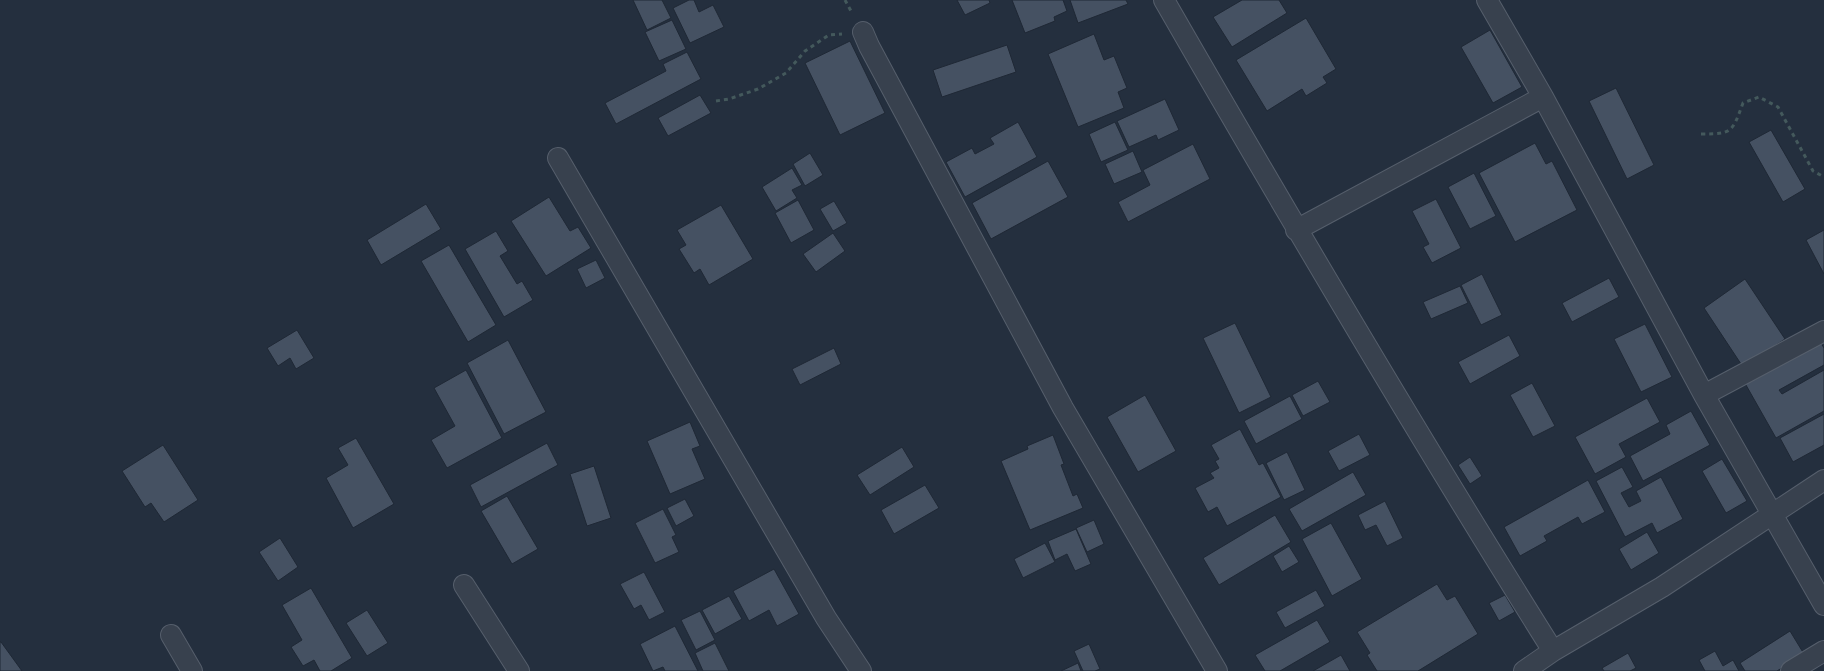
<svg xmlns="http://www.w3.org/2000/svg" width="1824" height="671" font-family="Helvetica,sans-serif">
<rect width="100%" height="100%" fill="#242f3e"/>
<path fill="#455162" stroke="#1f2835" d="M 633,0 L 662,0 L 671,18 L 647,30 Z
M 689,0 L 694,0 L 699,12 L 713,5 L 724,27 L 690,43 L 673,8 Z
M 957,0 L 989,0 L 990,3 L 965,15 Z
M 1012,0 L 1063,0 L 1067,11 L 1054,17 L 1055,21 L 1025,33 Z
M 1070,0 L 1126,0 L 1128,4 L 1078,23 Z
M 1242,0 L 1279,0 L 1287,13 L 1232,47 L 1213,17 Z
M 1306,18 L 1336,69 L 1323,77 L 1327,83 L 1306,96 L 1302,89 L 1267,111 L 1236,60 Z
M 672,20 L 686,49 L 659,61 L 645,32 Z
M 1490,30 L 1522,87 L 1493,103 L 1461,47 Z
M 1094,34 L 1104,60 L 1114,56 L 1127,88 L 1118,92 L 1124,108 L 1078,127 L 1048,54 Z
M 850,41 L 885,113 L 840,135 L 805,63 Z
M 1007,45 L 1016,72 L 942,97 L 933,70 Z
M 687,52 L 701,79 L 616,124 L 605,103 L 666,71 L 663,64 Z
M 1616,88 L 1654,165 L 1627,179 L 1589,101 Z
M 700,95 L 711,113 L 668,136 L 658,118 Z
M 1165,99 L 1179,130 L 1158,140 L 1156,135 L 1129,147 L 1117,121 Z
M 1018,122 L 1037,157 L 965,197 L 946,162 L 972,148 L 975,154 L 994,144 L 990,138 Z
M 1115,122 L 1128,150 L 1101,162 L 1089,134 Z
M 1771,130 L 1805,189 L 1783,202 L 1749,142 Z
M 1535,143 L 1546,164 L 1552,161 L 1577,210 L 1515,242 L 1479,173 Z
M 1193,144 L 1210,179 L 1128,222 L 1118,202 L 1150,185 L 1143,170 Z
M 1133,151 L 1142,172 L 1114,184 L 1105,164 Z
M 810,153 L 823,175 L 805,186 L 793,164 Z
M 1048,161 L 1068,197 L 991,239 L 972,203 Z
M 792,168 L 802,185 L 792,190 L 797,198 L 776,211 L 762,187 Z
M 1474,173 L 1496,216 L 1470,229 L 1448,187 Z
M 549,197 L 570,231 L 578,227 L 591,248 L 546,276 L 511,221 Z
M 1436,199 L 1461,248 L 1432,263 L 1423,247 L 1429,244 L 1412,211 Z
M 798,200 L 814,230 L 791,243 L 775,213 Z
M 834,201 L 847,223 L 833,231 L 820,209 Z
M 426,204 L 441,229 L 381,265 L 367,240 Z
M 721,205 L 753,259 L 709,285 L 700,269 L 694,273 L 679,249 L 686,245 L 677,230 Z
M 1824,230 L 1824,274 L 1806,240 Z
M 496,231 L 508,251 L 500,256 L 517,284 L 522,281 L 533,300 L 504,317 L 465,249 Z
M 833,233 L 845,251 L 816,272 L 803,254 Z
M 449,245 L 496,325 L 468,342 L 421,261 Z
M 596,260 L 605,278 L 586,288 L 577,269 Z
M 1482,274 L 1502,315 L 1481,325 L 1461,285 Z
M 1609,278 L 1619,297 L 1572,322 L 1562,303 Z
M 1745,279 L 1785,339 L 1743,367 L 1704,308 Z
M 1460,286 L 1468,303 L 1431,319 L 1423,302 Z
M 1235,323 L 1271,397 L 1239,413 L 1203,338 Z
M 1645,324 L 1672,377 L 1641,392 L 1614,339 Z
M 297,330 L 314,358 L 296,369 L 290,358 L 278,366 L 267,348 Z
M 1509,335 L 1520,356 L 1470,384 L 1458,362 Z
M 1816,335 L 1824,348 L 1824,365 L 1779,390 L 1782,394 L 1824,370 L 1824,411 L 1776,438 L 1742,378 Z
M 508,340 L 546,412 L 504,434 L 467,363 Z
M 834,348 L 841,364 L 800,385 L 792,369 Z
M 466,370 L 502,438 L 447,468 L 431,440 L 455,426 L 434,388 Z
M 1318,381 L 1330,402 L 1303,416 L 1292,395 Z
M 1532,383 L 1555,426 L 1533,437 L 1510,395 Z
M 1145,395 L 1176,451 L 1138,472 L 1107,417 Z
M 1290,396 L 1302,419 L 1256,444 L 1244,421 Z
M 1647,398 L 1660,422 L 1619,444 L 1626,457 L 1595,474 L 1575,437 Z
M 1691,411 L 1710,445 L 1643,481 L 1630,456 L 1670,434 L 1666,425 Z
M 1824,414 L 1824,445 L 1793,462 L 1780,438 Z
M 690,422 L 700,446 L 692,449 L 705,479 L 670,494 L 647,441 Z
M 1240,429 L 1259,465 L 1263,463 L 1281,497 L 1227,526 L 1217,507 L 1208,512 L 1195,488 L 1214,478 L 1210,473 L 1219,468 L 1215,461 L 1219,459 L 1211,445 Z
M 1359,434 L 1370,455 L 1339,471 L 1328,451 Z
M 1053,435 L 1064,464 L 1061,465 L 1073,496 L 1077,494 L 1083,508 L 1030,530 L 1001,461 L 1028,449 L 1027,446 Z
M 356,438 L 394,504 L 353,528 L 326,478 L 348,465 L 338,448 Z
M 547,443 L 558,465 L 481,507 L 470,485 Z
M 163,445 L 198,500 L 164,522 L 151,503 L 145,507 L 122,471 Z
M 902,447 L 914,467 L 870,495 L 857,475 Z
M 1287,452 L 1305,490 L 1284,500 L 1266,463 Z
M 1470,457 L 1482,476 L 1470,484 L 1458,465 Z
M 1722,459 L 1747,501 L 1726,513 L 1702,471 Z
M 594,466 L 611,518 L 587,526 L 570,474 Z
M 1622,467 L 1633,487 L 1621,493 L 1629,507 L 1641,501 L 1636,491 L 1661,477 L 1683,519 L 1657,533 L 1652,523 L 1625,537 L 1596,481 Z
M 1353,472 L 1366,495 L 1302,531 L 1289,509 Z
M 1588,480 L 1605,512 L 1582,524 L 1578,517 L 1544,536 L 1547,541 L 1520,556 L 1504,527 Z
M 925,485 L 939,508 L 894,534 L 881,510 Z
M 507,496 L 538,549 L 512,564 L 481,511 Z
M 685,499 L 694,516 L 676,526 L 667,508 Z
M 1385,501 L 1403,538 L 1387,546 L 1376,525 L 1365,530 L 1358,515 Z
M 663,509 L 676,535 L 672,537 L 679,552 L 655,563 L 635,523 Z
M 1275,515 L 1291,542 L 1219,585 L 1203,558 Z
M 1094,520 L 1104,544 L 1087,552 L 1076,528 Z
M 1331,523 L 1362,579 L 1332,596 L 1302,539 Z
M 1076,529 L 1091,564 L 1075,571 L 1067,554 L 1055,560 L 1048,541 Z
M 1647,532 L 1659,553 L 1631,570 L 1619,549 Z
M 280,538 L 298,567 L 278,581 L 259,552 Z
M 1045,543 L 1055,562 L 1023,578 L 1014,559 Z
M 1289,546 L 1299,562 L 1282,572 L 1273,556 Z
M 774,569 L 799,614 L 777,626 L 769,610 L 749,621 L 733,591 Z
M 644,572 L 665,612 L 649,620 L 641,605 L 634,609 L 620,584 Z
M 1437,584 L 1447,600 L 1455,596 L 1478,634 L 1418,671 L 1377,671 L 1367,655 L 1370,653 L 1357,632 Z
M 311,588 L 352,658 L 331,671 L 320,671 L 314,660 L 303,666 L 291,647 L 302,640 L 282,605 Z
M 1316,590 L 1325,606 L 1285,628 L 1276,612 Z
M 1505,595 L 1515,612 L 1499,621 L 1489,603 Z
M 729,596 L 742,619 L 715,634 L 702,610 Z
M 367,610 L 388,643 L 367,656 L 346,623 Z
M 700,611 L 715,640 L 696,650 L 681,620 Z
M 1317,620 L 1330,642 L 1280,671 L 1265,671 L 1255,655 Z
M 675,626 L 698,671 L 665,671 L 663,667 L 653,671 L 640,644 Z
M 1790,631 L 1804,654 L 1777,671 L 1745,671 L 1740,663 Z
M 0,642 L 1,642 L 22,671 L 0,671 Z
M 715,643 L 729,671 L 703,671 L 695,653 Z
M 1089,644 L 1100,669 L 1095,671 L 1083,671 L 1074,651 Z
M 1715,651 L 1723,666 L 1733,660 L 1739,671 L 1705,671 L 1699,660 Z
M 1628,653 L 1636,668 L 1630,671 L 1604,671 L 1602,668 Z
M 1341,655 L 1350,671 L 1313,671 Z
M 1078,663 L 1081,671 L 1061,671 Z"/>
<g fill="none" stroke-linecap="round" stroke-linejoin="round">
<g stroke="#565f6c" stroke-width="22">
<path id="minor" d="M 1164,0 C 1290,219 1418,436 1553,651
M 1487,0 L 1543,97 L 1704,395 L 1824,605
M 863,32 L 869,46 L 1063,408 L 1217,671
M 558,158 L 826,618 L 861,671
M 1296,230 L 1543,97
M 1704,395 L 1824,331
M 464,585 L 519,671
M 171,635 L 192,671
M 1524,671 L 1553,651 L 1662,587 L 1824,480
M 1791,671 L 1824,651"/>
</g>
<path stroke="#44595c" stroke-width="3" stroke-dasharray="4 4" stroke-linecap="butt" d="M 845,0 L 852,13
M 716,101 L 729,99 L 758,89 L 786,73 L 805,51 L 829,35 L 842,34
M 1701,134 C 1732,134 1732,133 1743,103 L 1759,97 L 1778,107 L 1813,171 L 1824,177"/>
<use href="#minor" stroke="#38414e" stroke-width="20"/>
</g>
</svg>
